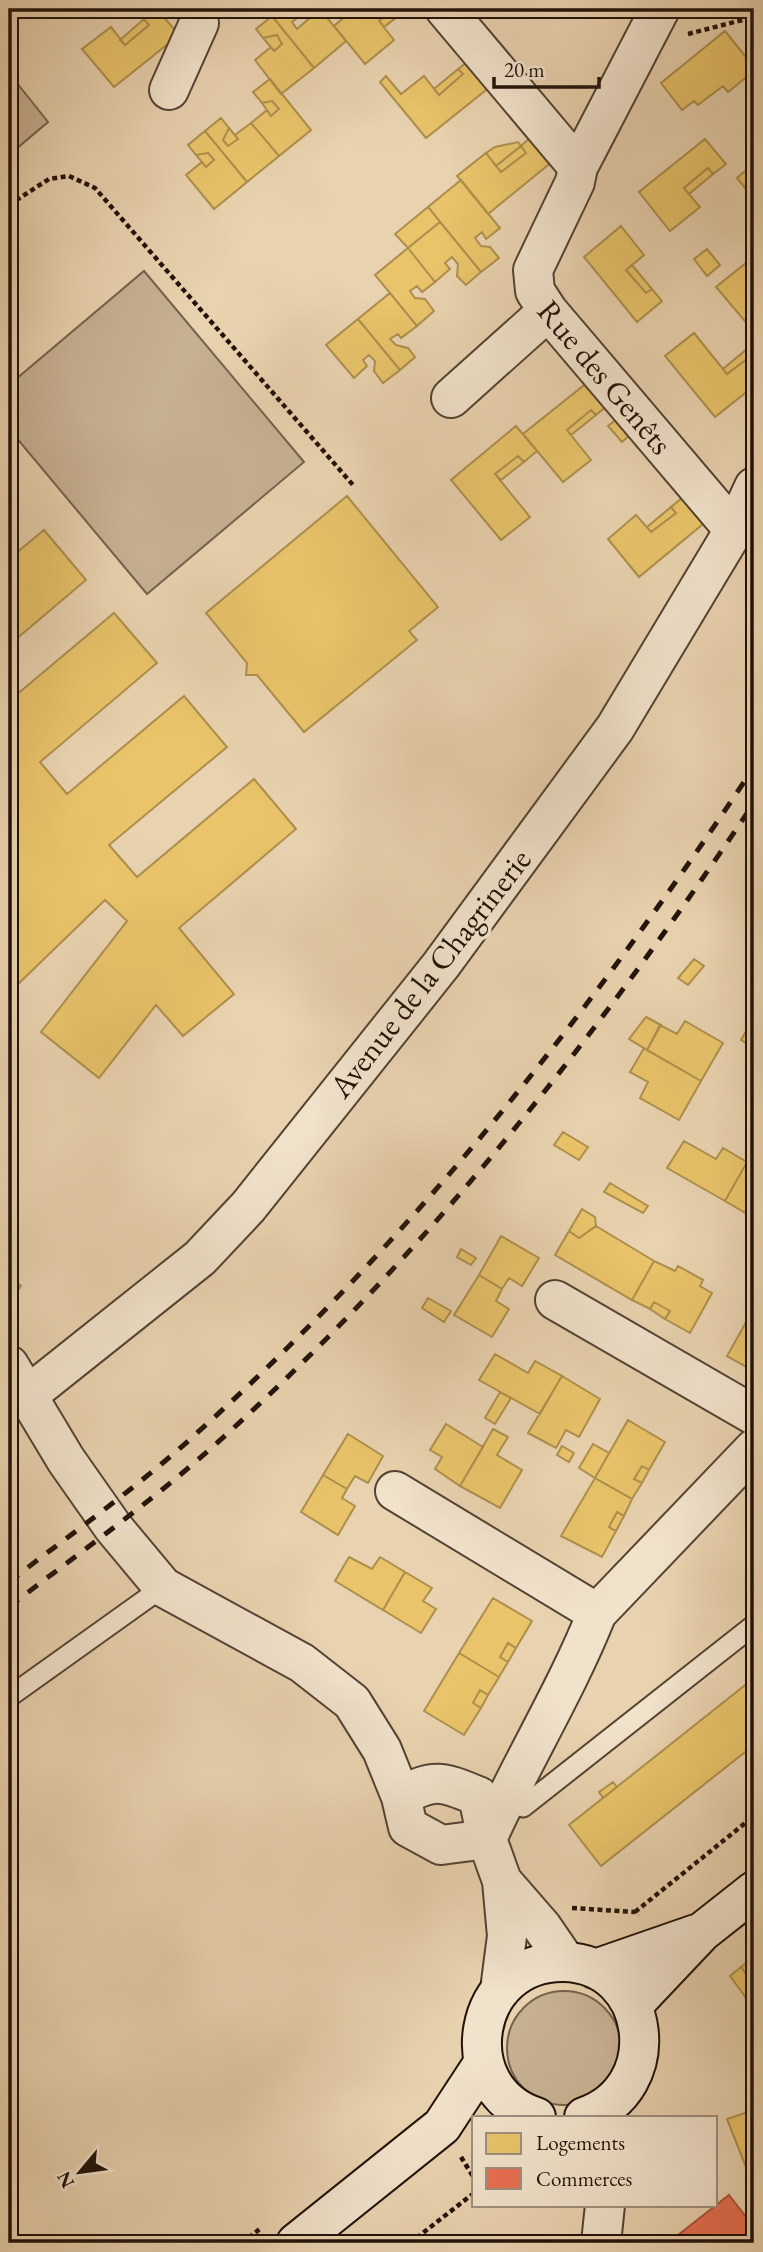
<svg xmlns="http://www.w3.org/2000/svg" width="763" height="2252" font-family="'EB Garamond',serif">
<rect width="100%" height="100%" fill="#e9d2af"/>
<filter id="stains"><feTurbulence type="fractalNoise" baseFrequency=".00286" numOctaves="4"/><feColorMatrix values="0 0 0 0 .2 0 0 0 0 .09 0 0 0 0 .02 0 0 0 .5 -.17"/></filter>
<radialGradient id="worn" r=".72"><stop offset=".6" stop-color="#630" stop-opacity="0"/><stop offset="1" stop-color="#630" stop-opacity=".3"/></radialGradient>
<path fill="#c7b193" stroke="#74624e" stroke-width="2" d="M 9,73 L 48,122 L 9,155 Z
M 144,271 L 304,462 L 147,594 L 9,429 L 9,385 Z
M507 2048a57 57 0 1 1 114 0a57 57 0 1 1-114 0Z"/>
<path fill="#e9c46a" stroke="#ad8f4d" stroke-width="2" d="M 157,9 L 179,35 L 114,87 L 82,49 L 111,27 L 125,45 L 149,25 L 144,19 Z
M 282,9 L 294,9 L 300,16 L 292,22 L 297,29 L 320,9 L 346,41 L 314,68 L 272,16 Z
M 354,9 L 395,9 L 379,21 L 394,40 L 365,64 L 334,26 Z
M 395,9 L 407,9 L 384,27 L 379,21 Z
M 272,16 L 314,68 L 281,94 L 255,60 L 271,47 L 274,51 L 282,44 L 277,35 L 263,38 L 256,29 Z
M 144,19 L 149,25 L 125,45 L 120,40 Z
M 725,31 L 754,67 L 754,71 L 728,92 L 723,86 L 698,105 L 694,101 L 682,110 L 661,83 Z
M 277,35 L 282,44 L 274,51 L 263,38 Z
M 470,60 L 491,86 L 426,138 L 380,82 L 386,76 L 401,94 L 424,76 L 439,95 L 463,74 L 458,69 Z
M 458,69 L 463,74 L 439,95 L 434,89 Z
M 270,79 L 311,130 L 279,156 L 251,123 L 267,110 L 271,116 L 279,109 L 272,101 L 262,103 L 253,92 Z
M 272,101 L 279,109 L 271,116 L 262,103 Z
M 221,118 L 229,128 L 223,140 L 228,146 L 238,139 L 235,135 L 251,123 L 279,156 L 247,182 L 205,131 Z
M 229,128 L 238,139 L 228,146 L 223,140 Z
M 205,131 L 247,182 L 214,209 L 186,175 L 202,162 L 206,167 L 214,160 L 208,153 L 196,155 L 188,145 Z
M 532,136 L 553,161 L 488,214 L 457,176 L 486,153 L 501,172 L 526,153 L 521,146 Z
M 705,139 L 726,164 L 713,174 L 708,168 L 684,188 L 700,207 L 670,231 L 639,192 Z
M 518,142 L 521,146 L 496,166 L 486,153 L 495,147 Z
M 521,146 L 526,153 L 501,172 L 496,166 Z
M 208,153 L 214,160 L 206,167 L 196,155 Z
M 754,163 L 754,199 L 737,178 Z
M 708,168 L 713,174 L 689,194 L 684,188 Z
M 461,180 L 500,228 L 486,239 L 482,232 L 475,238 L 481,246 L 490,247 L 499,258 L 481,272 L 428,207 Z
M 428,207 L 440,222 L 408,248 L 395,234 Z
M 440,222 L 481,272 L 466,285 L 457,276 L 458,264 L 452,257 L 445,263 L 450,269 L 435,282 L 408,248 Z
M 621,226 L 644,255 L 626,270 L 646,293 L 652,289 L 662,301 L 637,322 L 584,257 Z
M 408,248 L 435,282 L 422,292 L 417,286 L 410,291 L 415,298 L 425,299 L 434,311 L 417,326 L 375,275 Z
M 707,249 L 720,265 L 707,276 L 694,259 Z
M 746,263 L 754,273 L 754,321 L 749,326 L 716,287 Z
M 632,265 L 652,289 L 646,293 L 626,270 Z
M 390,293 L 417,326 L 401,338 L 398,334 L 390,339 L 396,345 L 408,348 L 415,357 L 400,370 L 358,319 Z
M 358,319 L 400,370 L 383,383 L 374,371 L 375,361 L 369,355 L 363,360 L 367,366 L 354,378 L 326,345 Z
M 694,333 L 727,374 L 752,355 L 747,349 L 754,342 L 754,386 L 715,417 L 665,356 Z
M 747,349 L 752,355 L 727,374 L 723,369 Z
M 588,382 L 607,406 L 596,415 L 591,410 L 567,430 L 591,460 L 563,482 L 523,434 Z
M 591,410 L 596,415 L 571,435 L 567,430 Z
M 618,418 L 631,434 L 622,442 L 608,426 Z
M 516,426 L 537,451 L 524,462 L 518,456 L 495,474 L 530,517 L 501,540 L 451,480 Z
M 518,456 L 524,462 L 501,480 L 495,474 Z
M 347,496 L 438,607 L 409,631 L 417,640 L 304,732 L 257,675 L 246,675 L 247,663 L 206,613 Z
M 682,498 L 703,524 L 639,577 L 608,539 L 636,515 L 651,532 L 676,513 L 671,507 Z
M 671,507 L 676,513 L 651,532 L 647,527 Z
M 44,530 L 86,580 L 9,645 L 9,559 Z
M 114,613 L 157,663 L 40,762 L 67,794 L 184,696 L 227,747 L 109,845 L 137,877 L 254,779 L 296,829 L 179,928 L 234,994 L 183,1036 L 156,1005 L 99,1078 L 41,1032 L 127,921 L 105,900 L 9,993 L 9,851 L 12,849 L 9,845 L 9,701 Z
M 694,959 L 704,966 L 688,985 L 678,978 Z
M 646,1017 L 661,1025 L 647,1050 L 629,1039 Z
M 754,1018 L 754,1048 L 741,1040 Z
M 685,1021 L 723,1043 L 701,1081 L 647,1050 L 660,1025 L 677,1034 Z
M 644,1048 L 701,1081 L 679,1120 L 640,1098 L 648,1082 L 630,1072 Z
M 563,1132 L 588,1147 L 579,1160 L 554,1145 Z
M 684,1141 L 716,1159 L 723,1148 L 747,1162 L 725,1201 L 667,1168 Z
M 747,1162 L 754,1166 L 754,1218 L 725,1201 Z
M 610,1183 L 648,1206 L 643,1213 L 604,1192 Z
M 582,1209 L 595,1217 L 596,1226 L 579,1238 L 569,1231 Z
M 596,1226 L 654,1261 L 632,1300 L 555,1255 L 569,1231 L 579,1238 Z
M 501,1236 L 539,1258 L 522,1286 L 509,1278 L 502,1289 L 479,1275 Z
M 461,1249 L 476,1258 L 471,1265 L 457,1257 Z
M 654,1261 L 675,1271 L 678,1266 L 703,1280 L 700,1286 L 712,1293 L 690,1333 L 665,1319 L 670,1311 L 654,1302 L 650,1309 L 632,1300 Z
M 479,1275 L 502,1289 L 496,1301 L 509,1309 L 492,1337 L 454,1315 Z
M 9,1276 L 21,1286 L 9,1303 Z
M 428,1298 L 451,1311 L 444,1322 L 422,1308 Z
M 654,1302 L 670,1311 L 665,1319 L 650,1309 Z
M 754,1308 L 754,1371 L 727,1356 Z
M 495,1354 L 528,1373 L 535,1361 L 562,1376 L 540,1414 L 479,1380 Z
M 562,1376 L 600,1399 L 579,1437 L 566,1430 L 556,1448 L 528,1433 Z
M 500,1392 L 511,1398 L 495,1424 L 485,1418 Z
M 628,1420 L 665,1442 L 649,1470 L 642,1466 L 634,1479 L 642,1483 L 632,1499 L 595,1478 Z
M 446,1424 L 483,1447 L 460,1486 L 435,1469 L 442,1457 L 430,1450 Z
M 493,1429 L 508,1437 L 497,1455 L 522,1470 L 500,1508 L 460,1486 Z
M 348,1434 L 383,1456 L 368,1483 L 355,1476 L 347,1489 L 323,1475 Z
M 593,1444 L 609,1453 L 595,1478 L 579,1468 Z
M 562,1446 L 574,1453 L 569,1462 L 557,1455 Z
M 642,1466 L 649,1470 L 642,1483 L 634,1479 Z
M 323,1475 L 347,1489 L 342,1498 L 355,1506 L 338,1535 L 301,1512 Z
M 595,1478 L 632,1499 L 624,1516 L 617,1512 L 609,1527 L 616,1531 L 602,1557 L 561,1536 Z
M 617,1512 L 624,1516 L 616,1531 L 609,1527 Z
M 349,1557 L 372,1569 L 380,1557 L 405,1572 L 383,1610 L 335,1581 Z
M 405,1572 L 432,1588 L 423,1601 L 436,1609 L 421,1633 L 383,1610 Z
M 493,1598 L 532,1621 L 516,1648 L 508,1643 L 500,1657 L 508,1662 L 499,1677 L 459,1653 Z
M 508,1643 L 516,1648 L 508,1662 L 500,1657 Z
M 459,1653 L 499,1677 L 488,1695 L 480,1690 L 473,1703 L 481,1708 L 464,1735 L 424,1711 Z
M 754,1678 L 754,1745 L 601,1866 L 569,1825 Z
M 480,1690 L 488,1695 L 481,1708 L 473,1703 Z
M 613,1782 L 617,1787 L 603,1798 L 599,1792 Z
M 754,1957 L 754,1985 L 741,1967 Z
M 741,1967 L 754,1985 L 754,2009 L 730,1976 Z
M 748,2112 L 754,2130 L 754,2169 L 748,2172 L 727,2119 Z"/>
<path fill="#e76f51" stroke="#ac533c" stroke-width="2" d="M 729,2195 L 754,2227 L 754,2243 L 668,2243 Z"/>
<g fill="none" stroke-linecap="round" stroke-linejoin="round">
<g stroke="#534233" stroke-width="23">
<path id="service" d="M 9,1697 L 163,1587
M 504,1801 L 523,1807 L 754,1625"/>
</g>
<g stroke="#534233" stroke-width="42">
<path id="minor" d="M 445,9 L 578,167 L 575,182 L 533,270 L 535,291 L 548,311 L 734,530
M 169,90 L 199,23
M 578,167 L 660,9
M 451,398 L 548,311
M 555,1300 L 754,1415
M 9,1365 L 66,1460 L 113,1527 L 163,1587 L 302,1663 L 352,1702 L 382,1750 L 401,1797 L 408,1827 L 441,1845 L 487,1839
M 28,1395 L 200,1258 L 248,1207 L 441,965 L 615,728 L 734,530 L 754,487
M 395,1491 L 597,1613
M 401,1797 C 434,1777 443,1782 478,1796 L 487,1839 L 502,1881 L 507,1936 L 500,1990
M 487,1839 C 521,1763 566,1691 597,1613 L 754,1449
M 502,1881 L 542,1927 L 566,1962
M 601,2243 L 605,2205"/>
</g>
<g stroke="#21120a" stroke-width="42">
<path id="secondary" d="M 595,1969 L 696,1934
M 632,2006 L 702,1932 L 754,1891
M 536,2117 C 450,2089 472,1960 564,1962 C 652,1964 668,2089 584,2117
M 296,2243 L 442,2126 L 484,2062"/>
</g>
<path stroke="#21120a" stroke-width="4.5" stroke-dasharray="5 3.5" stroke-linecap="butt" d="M 688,34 L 754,17
M 9,205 L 49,179 L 69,176 L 95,188 L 353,485
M 572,1908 L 635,1912 L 638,1916
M 635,1912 L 754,1816
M 461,2157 L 474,2178
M 242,2243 L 261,2228
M 410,2243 L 474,2193"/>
<use href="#service" stroke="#f1e2cb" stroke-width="19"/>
<use href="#minor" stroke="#f1e2cb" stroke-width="38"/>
<use href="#secondary" stroke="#f1e2cb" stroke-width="38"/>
<path stroke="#21120a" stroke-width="5" stroke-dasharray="12 12" stroke-linecap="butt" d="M 9,1582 C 72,1533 138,1487 197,1433 C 414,1238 593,1010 754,767
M 9,1607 C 76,1555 146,1506 209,1450 C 421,1262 597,1037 754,803"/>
</g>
<g text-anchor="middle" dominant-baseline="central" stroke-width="7" stroke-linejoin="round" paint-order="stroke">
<g font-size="32" fill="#21120a" stroke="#f1e2cb">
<text transform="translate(605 377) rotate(50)">Rue des Genêts</text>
<text transform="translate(430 973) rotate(-52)">Avenue de la Chagrinerie</text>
</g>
</g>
<rect width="763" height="2252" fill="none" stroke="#e9d2af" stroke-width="35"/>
<rect x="10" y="10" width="742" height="2231" fill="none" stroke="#21120a" stroke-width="3.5"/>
<rect x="18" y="18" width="728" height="2217" fill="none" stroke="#21120a" stroke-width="2"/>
<rect x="472" y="2116" width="245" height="91" fill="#f1e2cb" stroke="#9e8f7e" stroke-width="2"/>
<rect x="486" y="2133" width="35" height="21" fill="#e9c46a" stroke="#9e8f7e" stroke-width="2"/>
<text x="536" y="2150" font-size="21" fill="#21120a">Logements</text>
<rect x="486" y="2168" width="35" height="21" fill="#e76f51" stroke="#9e8f7e" stroke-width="2"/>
<text x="536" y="2186" font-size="21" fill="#21120a">Commerces</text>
<g transform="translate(80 2172) rotate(241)" stroke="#f1e2cb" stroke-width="5" paint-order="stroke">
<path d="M0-5L12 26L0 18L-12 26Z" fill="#21120a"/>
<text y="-10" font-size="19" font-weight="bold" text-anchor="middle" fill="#21120a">N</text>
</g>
<path d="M494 77v10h105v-10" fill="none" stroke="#21120a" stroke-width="3.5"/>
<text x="504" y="77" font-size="21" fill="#21120a" stroke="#f1e2cb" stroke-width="5" paint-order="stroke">20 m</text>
<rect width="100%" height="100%" filter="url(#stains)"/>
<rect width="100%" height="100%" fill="url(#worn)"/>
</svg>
